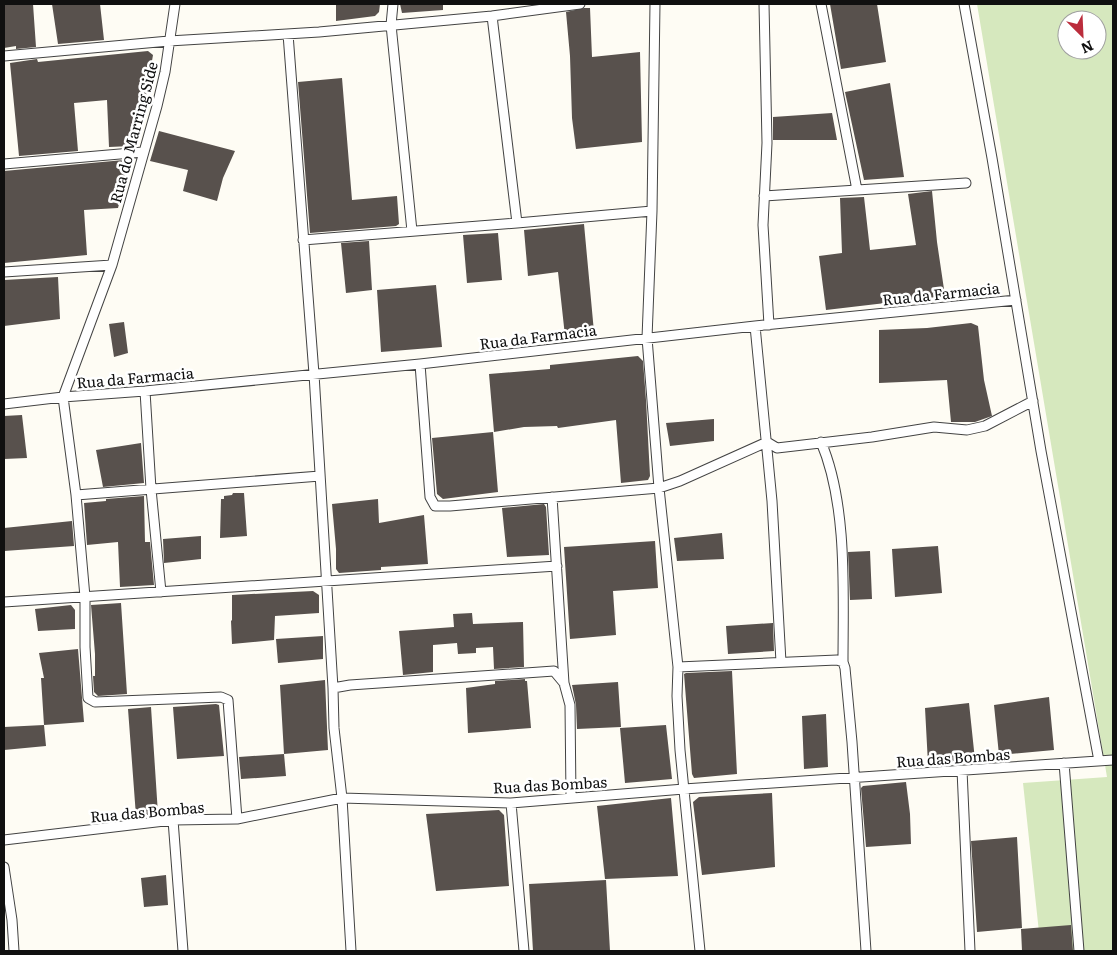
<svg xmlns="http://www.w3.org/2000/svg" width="1117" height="955" font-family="Literata,serif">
<rect width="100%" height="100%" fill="#fefcf4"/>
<path fill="#d6e8be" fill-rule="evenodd" d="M 977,4 L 1113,4 L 1113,951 L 1041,951 L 1023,783 L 1107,777 ZM 1067,20 L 1097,20 L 1097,50 L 1067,50 Z"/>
<path fill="#58514d" d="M 4,4 L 33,4 L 36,47 L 16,49 L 16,46 L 4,48 Z
M 52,4 L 100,4 L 104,40 L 58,44 Z
M 336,4 L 380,4 L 379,12 L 375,16 L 336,21 Z
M 400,4 L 443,4 L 443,10 L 402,13 Z
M 830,4 L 877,4 L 886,62 L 841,69 Z
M 584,8 L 590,8 L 592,57 L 640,52 L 642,142 L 576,149 L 572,118 L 570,56 L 566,12 Z
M 148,51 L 153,55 L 146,96 L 135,123 L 132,136 L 131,146 L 109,147 L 107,100 L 74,103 L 78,151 L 19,156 L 10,63 L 37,59 L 38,62 Z
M 342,78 L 352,200 L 397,196 L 399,224 L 396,226 L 310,233 L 298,82 Z
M 890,83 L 904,177 L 864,180 L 845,92 Z
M 832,113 L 837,140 L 773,140 L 773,117 Z
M 159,131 L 235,151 L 223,178 L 217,201 L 183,191 L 188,170 L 150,161 Z
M 124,160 L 129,164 L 118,208 L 84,210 L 87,255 L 4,263 L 4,171 Z
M 932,191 L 937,242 L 945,296 L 826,310 L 819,256 L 842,253 L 840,198 L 864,197 L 870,250 L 916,245 L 908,194 Z
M 584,224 L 594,332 L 565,336 L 558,272 L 528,276 L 524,230 Z
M 498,233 L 502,280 L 467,283 L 463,235 Z
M 369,241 L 372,290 L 346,293 L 341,243 Z
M 58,277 L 60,319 L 4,326 L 4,280 Z
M 436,285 L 442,347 L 381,352 L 377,290 Z
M 124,322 L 128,353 L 114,357 L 109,324 Z
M 971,323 L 978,326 L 984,380 L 992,416 L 975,422 L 951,422 L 947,380 L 879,383 L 879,330 L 927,328 Z
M 638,356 L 643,361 L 646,400 L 650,476 L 648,480 L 621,483 L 616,420 L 558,428 L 557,426 L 524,427 L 494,432 L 489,374 L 550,369 L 550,365 Z
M 22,415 L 27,458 L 4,459 L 4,416 Z
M 714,419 L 714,441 L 670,446 L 666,423 Z
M 493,432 L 498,492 L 443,499 L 437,494 L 432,438 Z
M 141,443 L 144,483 L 103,487 L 96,450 Z
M 233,493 L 244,493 L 247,536 L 220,538 L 221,499 L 224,499 L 224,496 L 232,495 Z
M 144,496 L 145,542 L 150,542 L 154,585 L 120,587 L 118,542 L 87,545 L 84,503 L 106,501 L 106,499 Z
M 378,499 L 379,523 L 424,515 L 428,564 L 381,567 L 381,570 L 339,573 L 336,569 L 336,549 L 332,504 Z
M 544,504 L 546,507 L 549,555 L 507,557 L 502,508 Z
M 72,521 L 74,546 L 4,551 L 4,528 Z
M 722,533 L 724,559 L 677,561 L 674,538 Z
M 201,536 L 201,559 L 164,563 L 163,539 Z
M 655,541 L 658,588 L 613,591 L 616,635 L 570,639 L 564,547 Z
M 938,546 L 942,593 L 895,597 L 892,549 Z
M 870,551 L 872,599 L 850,600 L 848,552 Z
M 313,591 L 319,595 L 319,613 L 275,616 L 274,640 L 232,644 L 231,621 L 232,620 L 232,595 Z
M 121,603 L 127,694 L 98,696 L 94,692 L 93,676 L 95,676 L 95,654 L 91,605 Z
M 71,605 L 75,610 L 75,629 L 38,631 L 35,609 Z
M 472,613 L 473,624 L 523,622 L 524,667 L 494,669 L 493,647 L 476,648 L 476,653 L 458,654 L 457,643 L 433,645 L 433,672 L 403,675 L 399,631 L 454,627 L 453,614 Z
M 773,623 L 774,651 L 728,654 L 726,626 Z
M 323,636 L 323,659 L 278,663 L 276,639 Z
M 78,649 L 84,722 L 44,725 L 41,678 L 44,678 L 39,653 Z
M 732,671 L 737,774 L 694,778 L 692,774 L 684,674 L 686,673 Z
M 525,679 L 525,681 L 527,681 L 531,728 L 468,733 L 466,688 L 495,684 L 495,681 Z
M 325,680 L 328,750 L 284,754 L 280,685 Z
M 618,682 L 621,727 L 577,729 L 576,705 L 572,685 Z
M 1049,697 L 1054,750 L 999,755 L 994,705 Z
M 969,703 L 975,760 L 928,764 L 925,708 Z
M 216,704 L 219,705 L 224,756 L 177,759 L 173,707 Z
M 151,707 L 158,814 L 136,816 L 128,709 Z
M 826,714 L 828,767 L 804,769 L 802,716 Z
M 44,725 L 46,746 L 4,750 L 4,727 Z
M 666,725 L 672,779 L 625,783 L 620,728 Z
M 284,754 L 286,776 L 241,779 L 239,757 Z
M 906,782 L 910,814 L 911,844 L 866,847 L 861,788 L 863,786 Z
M 772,793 L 775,867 L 702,875 L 693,802 L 699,797 Z
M 671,798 L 678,876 L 605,879 L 597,806 Z
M 499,810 L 504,815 L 509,886 L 436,891 L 426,814 Z
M 1017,837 L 1022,928 L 977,932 L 971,841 Z
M 166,875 L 168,905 L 144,907 L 141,878 Z
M 606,880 L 610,951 L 533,951 L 529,884 Z
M 1071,925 L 1073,951 L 1022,951 L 1021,929 Z"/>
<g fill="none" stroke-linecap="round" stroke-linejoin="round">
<g stroke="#434343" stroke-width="11">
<path id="street" d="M 175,4 L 165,72 L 157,106 L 112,265 L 63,397 L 76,495 L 85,597 L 85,647 L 88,698 L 95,702 L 221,697 L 228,700 L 237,819
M 393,4 L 391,25 L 412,231
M 764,4 L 767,143 L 763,225 L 769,325
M 821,4 L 857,190
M 964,4 L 992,158 L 1041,451 L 1099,761
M 492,16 L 517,223
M 288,34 L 314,374 L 333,688
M 4,56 L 169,41 L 319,32 L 492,16 L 580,4
M 4,164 L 143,152
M 764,196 L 966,183
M 303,240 L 517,223 L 652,211
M 4,272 L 112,265
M 755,326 L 772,501 L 781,662
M 420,364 L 430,497 L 435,506 L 450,506 L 659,488 L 647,338 L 652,211 L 655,4
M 145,391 L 151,489 L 161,592
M 4,404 L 63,397 L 145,391 L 420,364 L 755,326 L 1016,300
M 821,442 C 848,505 843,594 843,662
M 76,495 L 320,476
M 552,497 L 564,683
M 4,602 L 557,566
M 678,667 L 659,488 L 680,481 L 767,442 L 777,448 L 872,437 L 934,427 L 967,430 L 985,426 L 1033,401
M 1064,763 L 1079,951
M 962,770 L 970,951
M 511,803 L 524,951
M 173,820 L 183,951
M 4,840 L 173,820 L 237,819 L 342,798 L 511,803 L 684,789 L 1113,760
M 4,867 L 12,920 L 14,951
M 351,951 L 342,798 L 334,728 L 333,688 L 350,685 L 554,671 L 564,683 L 570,705 L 571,798
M 700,951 L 680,750 L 677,696 L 678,667 L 837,660 L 843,662 L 845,668 L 852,742 L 866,951"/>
</g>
<use href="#street" stroke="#fff" stroke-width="9"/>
</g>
<g text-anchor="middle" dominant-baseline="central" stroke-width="5" stroke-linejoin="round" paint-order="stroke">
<g font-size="15" fill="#101010" stroke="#fff">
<text transform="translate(133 132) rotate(-75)">Rua do Marring Side</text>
<text transform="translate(941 293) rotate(-6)">Rua da Farmacia</text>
<text transform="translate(538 336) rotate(-7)">Rua da Farmacia</text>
<text transform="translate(135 377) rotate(-5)">Rua da Farmacia</text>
<text transform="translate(953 757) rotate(-4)">Rua das Bombas</text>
<text transform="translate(550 784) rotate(-3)">Rua das Bombas</text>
<text transform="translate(147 811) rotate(-5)">Rua das Bombas</text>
</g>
</g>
<rect width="1117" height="955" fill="none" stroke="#101010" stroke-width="10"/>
<g transform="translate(1082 35) rotate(156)"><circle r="24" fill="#ffffff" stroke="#9f9f9f"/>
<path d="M0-4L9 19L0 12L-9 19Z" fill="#bb2d3c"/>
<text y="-8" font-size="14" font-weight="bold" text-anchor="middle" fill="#101010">N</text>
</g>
</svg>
